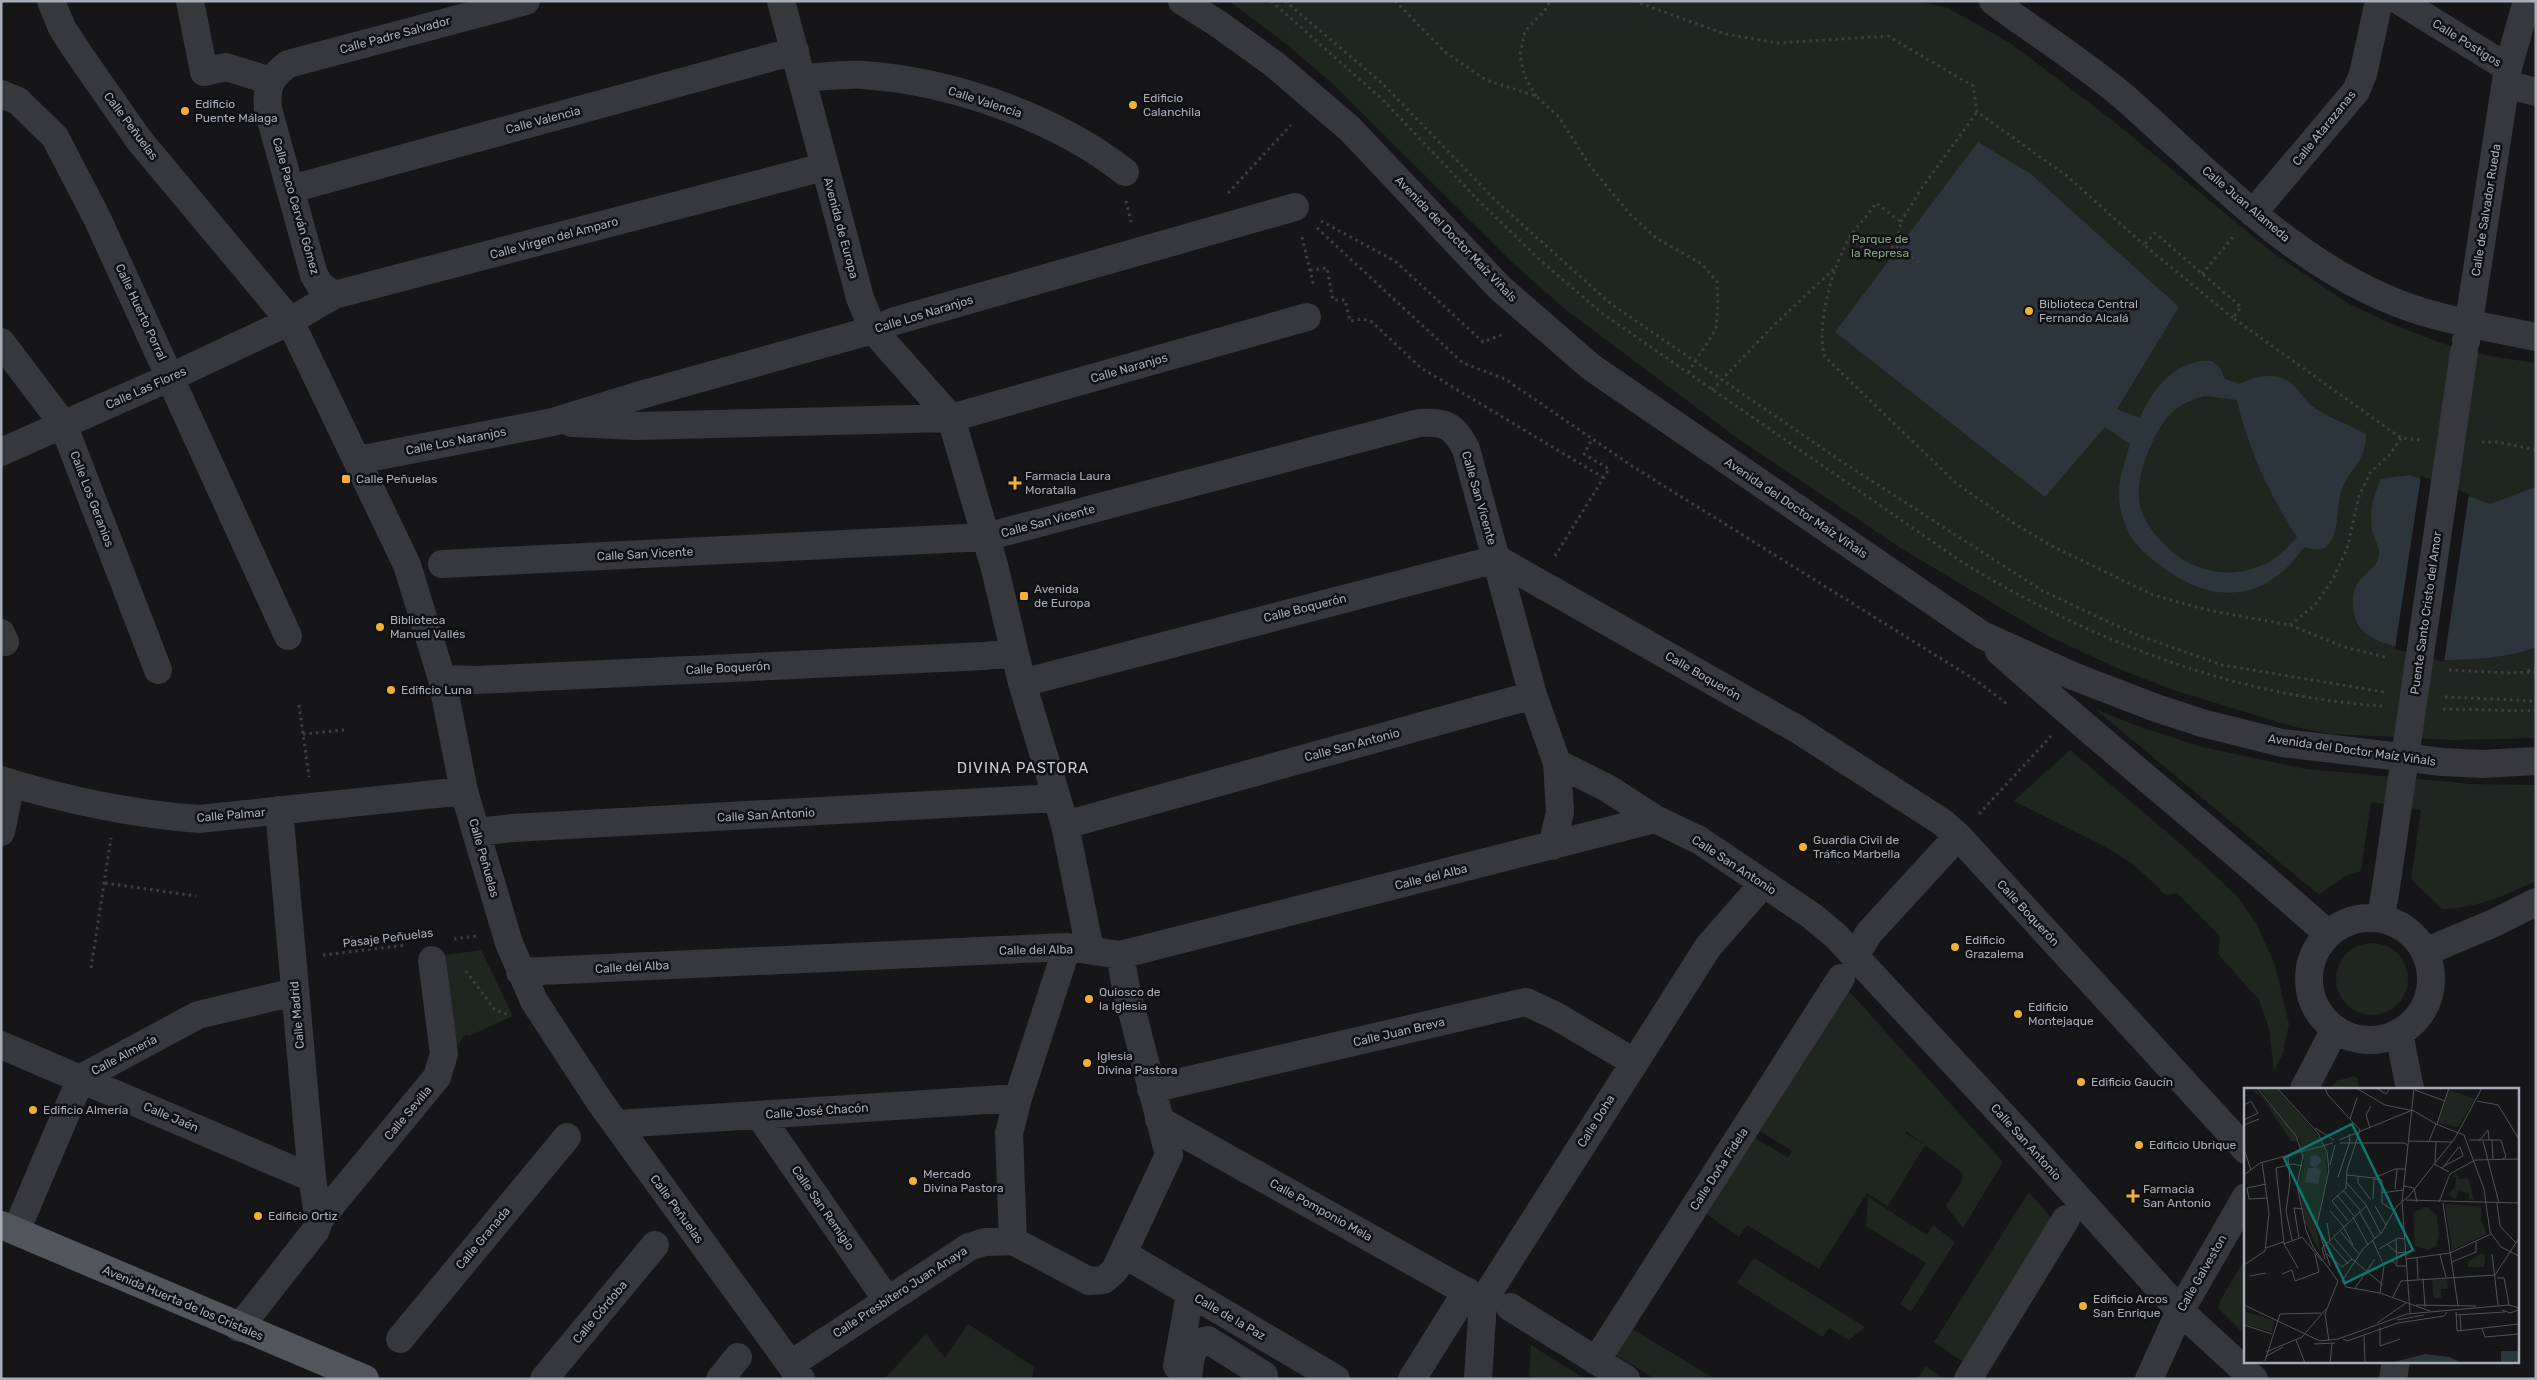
<svg xmlns="http://www.w3.org/2000/svg" width="2537" height="1380" font-family="Rubik,sans-serif">
<rect width="100%" height="100%" fill="#161618"/>
<path fill="#1e261f" d="M 1229,1 L 1916,1 L 1948,8 L 2010,43 L 2112,120 L 2272,252 L 2349,304 L 2392,324 L 2441,343 L 2490,356 L 2536,363 L 2536,738 L 2453,740 L 2330,734 L 2295,727 L 2173,690 L 2117,668 L 2048,636 L 1899,547 L 1737,438 L 1565,309 L 1515,265 L 1334,85 L 1285,43 Z
M 2095,709 L 2143,728 L 2202,747 L 2306,769 L 2471,784 L 2536,785 L 2536,881 C 2506,895 2475,909 2442,909 L 2411,879 L 2421,810 L 2371,802 L 2361,871 L 2345,876 L 2319,895 Z
M 2070,750 L 2183,846 L 2236,895 L 2256,923 L 2275,965 L 2289,1024 L 2283,1053 L 2274,1071 L 2269,1028 L 2259,1000 L 2218,954 L 2220,936 L 2177,893 L 2166,895 L 2133,864 L 2107,848 L 2014,801 Z
M2336 979a36 36 0 1 1 72 0a36 36 0 1 1-72 0Z
M 481,950 L 513,1016 L 469,1036 L 466,1034 L 454,1050 L 446,955 Z
M 1848,990 L 2003,1162 L 1963,1228 L 1946,1206 L 1962,1181 L 1963,1173 L 1906,1131 L 1905,1133 L 1925,1145 L 1888,1206 L 1867,1193 L 1819,1269 L 1747,1225 L 1739,1237 L 1705,1213 L 1754,1137 L 1788,1158 L 1792,1151 L 1758,1130 Z
M 2354,1076 L 2357,1078 L 2359,1089 L 2329,1089 L 2336,1081 Z
M 2029,1192 L 2054,1221 L 1965,1363 L 1934,1342 Z
M 1868,1197 L 1927,1235 L 1933,1225 L 1955,1242 L 1911,1312 L 1900,1304 L 1926,1263 L 1866,1226 Z
M 2246,1257 L 2246,1336 L 2218,1308 L 2220,1301 Z
M 1754,1258 L 1865,1327 L 1849,1340 L 1829,1328 L 1823,1337 L 1737,1283 Z
M 968,1324 L 1034,1367 L 1032,1379 L 884,1379 L 926,1334 L 945,1358 Z
M 1631,1328 L 1715,1379 L 1655,1379 L 1614,1354 Z
M 1531,1345 L 1585,1379 L 1529,1379 Z
M 1926,1366 L 1944,1379 L 1917,1379 Z"/>
<path fill="#2c353c" fill-rule="evenodd" d="M 1978,142 L 2031,174 L 2179,307 L 2117,409 L 2140,418 C 2152,388 2178,358 2212,361 L 2221,369 L 2225,379 L 2240,384 C 2257,375 2279,371 2294,386 C 2302,394 2307,403 2316,409 C 2332,419 2350,425 2366,434 C 2366,464 2349,467 2341,492 C 2336,509 2340,535 2326,547 C 2320,552 2311,549 2304,547 C 2266,603 2211,606 2160,565 C 2147,556 2133,544 2127,529 C 2112,494 2121,476 2130,444 L 2105,427 L 2045,497 L 1835,332 ZM 2205,396 L 2237,400 C 2248,449 2270,496 2297,537 C 2290,544 2283,553 2275,558 C 2238,583 2191,574 2162,542 C 2151,531 2140,515 2139,499 C 2137,480 2145,458 2153,441 C 2165,415 2178,403 2205,396 Z
M 2410,475 L 2490,504 L 2536,487 L 2536,647 C 2508,658 2471,660 2441,660 C 2431,659 2418,653 2408,650 C 2380,642 2351,637 2353,599 C 2354,575 2377,572 2379,555 C 2380,545 2374,540 2372,530 C 2369,511 2373,497 2381,479 Z"/>
<path fill="#161618" d="M 2421,476 L 2469,494 L 2444,662 L 2395,649 Z"/>
<g fill="none" stroke-linecap="round" stroke-linejoin="round">
<path stroke="#3d3f44" stroke-width="3" stroke-dasharray="2.5 4" stroke-linecap="butt" d="M 1271,1 L 1383,100 L 1478,200 L 1541,261 L 1603,314 L 1965,564 C 2092,641 2233,696 2382,706
M 1285,1 L 1383,84 L 1496,201 L 1611,304 L 1841,461 L 2041,590 L 2132,633 L 2222,665 L 2384,692
M 1395,1 L 1445,52 L 1486,80 L 1536,96 L 1559,117 L 1590,166 L 1629,213 L 1656,238 L 1702,264 L 1717,282 L 1718,305 L 1716,329 L 1688,373
M 1634,1 L 1725,34 L 1778,43 L 1888,36 L 1973,86 L 1977,112 L 2067,176 L 2144,245
M 1536,96 L 1524,75 L 1520,55 L 1525,31 L 1545,10 L 1550,1
M 1228,193 L 1291,125
M 1126,201 L 1131,222
M 1321,221 L 1395,261 L 1483,342 L 1504,334
M 1901,222 L 1919,192 L 1977,112
M 1317,228 L 1463,363 L 1505,379 L 1632,466 L 1977,681 L 2007,704
M 1302,237 L 1314,287
M 1850,238 C 1870,252 1872,255 1896,246
M 1896,246 L 1901,222 L 1876,203 C 1868,215 1858,225 1850,237 C 1833,264 1815,327 1825,357 L 1957,484 L 2015,524 L 2050,545 L 2153,595 L 2207,610 L 2290,625 L 2344,647 L 2389,658
M 1896,246 L 1919,262
M 1310,270 L 1327,268 L 1333,300 L 1345,300 L 1350,321 L 1363,319 L 1372,322 L 1421,368 L 1604,478
M 2202,274 L 2233,237
M 2233,318 L 2144,245 L 2155,233 L 2241,307 L 2233,318 L 2401,438 L 2420,440
M 1712,390 L 1773,326 L 1835,268
M 2482,442 L 2498,442 L 2536,450
M 1555,556 L 1609,469 L 1584,454 L 1592,439
M 2290,625 L 2315,605 L 2333,579 L 2347,549 L 2359,496 L 2370,473 L 2390,454 L 2401,438
M 2449,670 L 2509,673 L 2536,672
M 2528,671 L 2536,668
M 2445,697 L 2536,701
M 299,705 L 309,777
M 2443,709 L 2536,711
M 303,734 L 344,730
M 1979,814 L 2051,736
M 105,883 L 196,896
M 454,939 L 476,936
M 323,955 L 406,945
M 91,968 L 111,838
M 466,971 L 495,1010 L 507,1014"/>
<path stroke="#37383d" stroke-width="28" d="M 51,1 L 62,28 L 79,54 L 139,140 L 290,321 L 407,565 L 442,679 L 464,791 L 476,832 L 509,943 L 534,1001 L 600,1102 L 801,1379
M 190,1 L 204,72 L 226,67 L 271,81
M 781,1 L 860,298 L 873,330 L 951,418 L 994,565 L 1022,683 L 1065,825 L 1090,950
M 1182,1 L 1217,23 L 1274,64 L 1350,129 L 1500,288 L 1591,367 L 1982,635 L 2073,676 L 2156,708 L 2202,723 L 2282,743 L 2443,762 L 2482,764 L 2536,761
M 1993,1 C 2036,33 2083,62 2124,97 C 2205,168 2282,253 2383,297 C 2431,319 2484,326 2536,337
M 2400,1 L 2508,68
M 802,78 C 821,77 843,74 863,75 C 951,81 1055,117 1125,172
M 2506,84 L 2536,92
M 1,94 L 18,101 L 55,137 L 97,218 L 288,636
M 291,189 L 795,51
M 2253,213 L 2356,91 L 2363,74 L 2379,1
M 334,295 L 320,285 L 314,275 L 268,109 C 266,85 270,78 288,64 L 526,1
M 2466,341 L 2508,68 L 2527,1
M 1,342 L 63,424 L 158,670
M 572,423 L 637,426 L 951,418 L 1307,317
M 1,452 L 171,377 L 290,321 L 334,295 L 824,167
M 358,460 L 553,422 L 644,394 L 873,330 L 895,321 L 1295,207
M 442,564 L 986,537 L 1419,423 C 1447,422 1453,425 1466,449 L 1533,695 L 1557,763 L 1609,789 L 1655,819 L 1699,840 L 1812,916 L 1836,936 L 2023,1137 L 2180,1311 L 2254,1379
M 1,633 L 5,642
M 1999,651 C 2107,748 2221,838 2328,934
M 442,679 L 477,680 L 984,656 L 1014,653
M 1022,683 L 1497,559 L 1797,729 L 1942,822 L 1958,836 L 2246,1150
M 1,780 C 65,800 133,814 199,819 L 464,791
M 279,810 L 312,1178 L 319,1220
M 1065,825 L 1533,695
M 1,832 L 11,783
M 476,832 L 513,828 L 1056,798
M 1552,846 L 1560,812 L 1557,763
M 2381,918 L 2388,874
M2309 979a61 61 0 1 1 122 0a61 61 0 1 1-122 0Z
M 2425,952 L 2494,923 L 2536,902
M 1855,956 L 1869,933 L 1958,836
M 520,972 L 1067,947 L 1120,955 L 1655,819
M 2399,1033 L 2410,1089
M 1,1045 L 312,1178
M 1151,1089 L 1526,1002 L 1556,1016 L 1634,1062
M 2304,1089 L 2335,1029
M 759,1115 L 887,1300
M 1159,1120 L 1483,1301
M 617,1124 L 1018,1098
M 16,1231 L 81,1078 L 198,1015 L 295,992
M 1013,1241 L 1009,1133 L 1018,1098 L 1067,947
M 1124,1254 L 1336,1379
M 1510,1307 L 1626,1379
M 239,1328 L 316,1230 L 319,1220 L 437,1077 L 444,1054 L 432,960
M 400,1339 L 567,1137
M 1596,1361 L 1841,978
M 791,1364 L 969,1247 L 985,1242 L 1013,1241 L 1089,1281 L 1104,1280 L 1115,1270 L 1169,1155 L 1126,988 L 1120,955
M 1177,1366 L 1190,1294
M 544,1379 L 655,1245
M 720,1379 L 738,1357
M 1188,1379 C 1190,1363 1189,1343 1208,1340 L 1264,1375 L 1261,1379
M 1412,1379 L 1467,1291
M 1478,1379 L 1483,1301 L 1708,947 L 1763,884
M 1968,1379 L 2066,1219
M 2149,1379 L 2180,1311 L 2246,1197
M 2393,1379 L 2396,1361"/>
<path stroke="#53555c" stroke-width="28" d="M 1,1225 L 365,1379"/>
<path stroke="#37383d" stroke-width="28" d="M 2388,874 L 2464,352"/>
</g>
<g fill="#f2b134" stroke="#111113" stroke-width="2">
<circle cx="1133" cy="105" r="5"/>
<circle cx="185" cy="111" r="5"/>
<circle cx="2029" cy="311" r="5"/>
<rect x="341" y="474" width="10" height="10" rx="2.5"/>
<path d="M1012.5 475.5h5v5h5v5h-5v5h-5v-5h-5v-5h5z"/>
<rect x="1019" y="591" width="10" height="10" rx="2.5"/>
<circle cx="380" cy="627" r="5"/>
<circle cx="391" cy="690" r="5"/>
<circle cx="1803" cy="847" r="5"/>
<circle cx="1955" cy="947" r="5"/>
<circle cx="1089" cy="999" r="5"/>
<circle cx="2018" cy="1014" r="5"/>
<circle cx="1087" cy="1063" r="5"/>
<circle cx="2081" cy="1082" r="5"/>
<circle cx="33" cy="1110" r="5"/>
<circle cx="2139" cy="1145" r="5"/>
<circle cx="913" cy="1181" r="5"/>
<path d="M2130.5 1188.5h5v5h5v5h-5v5h-5v-5h-5v-5h5z"/>
<circle cx="258" cy="1216" r="5"/>
<circle cx="2083" cy="1306" r="5"/>
</g>
<g text-anchor="middle" dominant-baseline="central" stroke-width="5" stroke-linejoin="round" paint-order="stroke">
<g font-size="12" fill="#a8adb8" stroke="#111113">
<text transform="translate(395 35) rotate(-15)">Calle Padre Salvador</text>
<text transform="translate(2467 43) rotate(32)">Calle Postigos</text>
<text transform="translate(985 102) rotate(18)">Calle Valencia</text>
<text transform="translate(543 120) rotate(-15)">Calle Valencia</text>
<text transform="translate(131 126) rotate(53)">Calle Peñuelas</text>
<text transform="translate(2324 128) rotate(-51)">Calle Atarazanas</text>
<text transform="translate(2246 204) rotate(40)">Calle Juan Alameda</text>
<text transform="translate(296 206) rotate(74)">Calle Paco Cerván Gómez</text>
<text transform="translate(2486 210) rotate(-81)">Calle de Salvador Rueda</text>
<text transform="translate(841 228) rotate(75)">Avenida de Europa</text>
<text transform="translate(554 238) rotate(-15)">Calle Virgen del Amparo</text>
<text transform="translate(1456 239) rotate(46)">Avenida del Doctor Maíz Viñals</text>
<text transform="translate(141 312) rotate(65)">Calle Huerto Porral</text>
<text transform="translate(924 314) rotate(-17)">Calle Los Naranjos</text>
<text transform="translate(1129 368) rotate(-16)">Calle Naranjos</text>
<text transform="translate(146 388) rotate(-24)">Calle Las Flores</text>
<text transform="translate(456 441) rotate(-11)">Calle Los Naranjos</text>
<text transform="translate(1479 498) rotate(74)">Calle San Vicente</text>
<text transform="translate(92 499) rotate(69)">Calle Los Geranios</text>
<text transform="translate(1796 508) rotate(34)">Avenida del Doctor Maíz Viñals</text>
<text transform="translate(1048 521) rotate(-15)">Calle San Vicente</text>
<text transform="translate(645 554) rotate(-3)">Calle San Vicente</text>
<text transform="translate(1305 608) rotate(-14)">Calle Boquerón</text>
<text transform="translate(2426 613) rotate(-82)">Puente Santo Cristo del Amor</text>
<text transform="translate(728 668) rotate(-3)">Calle Boquerón</text>
<text transform="translate(1703 676) rotate(30)">Calle Boquerón</text>
<text transform="translate(1352 745) rotate(-15)">Calle San Antonio</text>
<text transform="translate(2352 750) rotate(8)">Avenida del Doctor Maíz Viñals</text>
<text transform="translate(231 815) rotate(-5)">Calle Palmar</text>
<text transform="translate(766 815) rotate(-3)">Calle San Antonio</text>
<text transform="translate(484 858) rotate(74)">Calle Peñuelas</text>
<text transform="translate(1734 865) rotate(33)">Calle San Antonio</text>
<text transform="translate(1431 877) rotate(-14)">Calle del Alba</text>
<text transform="translate(2028 913) rotate(47)">Calle Boquerón</text>
<text transform="translate(388 938) rotate(-7)">Pasaje Peñuelas</text>
<text transform="translate(1036 950) rotate(-1)">Calle del Alba</text>
<text transform="translate(632 967) rotate(-3)">Calle del Alba</text>
<text transform="translate(297 1015) rotate(-95)">Calle Madrid</text>
<text transform="translate(1399 1032) rotate(-13)">Calle Juan Breva</text>
<text transform="translate(124 1055) rotate(-28)">Calle Almería</text>
<text transform="translate(817 1111) rotate(-4)">Calle José Chacón</text>
<text transform="translate(408 1113) rotate(-50)">Calle Sevilla</text>
<text transform="translate(171 1117) rotate(23)">Calle Jaén</text>
<text transform="translate(1596 1121) rotate(-58)">Calle Doha</text>
<text transform="translate(2026 1142) rotate(48)">Calle San Antonio</text>
<text transform="translate(1719 1169) rotate(-57)">Calle Doña Fidela</text>
<text transform="translate(823 1208) rotate(55)">Calle San Remigio</text>
<text transform="translate(677 1209) rotate(54)">Calle Peñuelas</text>
<text transform="translate(1321 1210) rotate(29)">Calle Pomponio Mela</text>
<text transform="translate(483 1238) rotate(-50)">Calle Granada</text>
<text transform="translate(2202 1273) rotate(-60)">Calle Galveston</text>
<text transform="translate(900 1292) rotate(-33)">Calle Presbítero Juan Anaya</text>
<text transform="translate(183 1303) rotate(23)">Avenida Huerta de los Cristales</text>
<text transform="translate(600 1312) rotate(-50)">Calle Córdoba</text>
<text transform="translate(1230 1317) rotate(30)">Calle de la Paz</text>
</g>
<g font-size="12" fill="#a8adb8" stroke="#111113" text-anchor="start">
<text x="1143" y="98">Edificio<tspan x="1143" dy="14">Calanchila</tspan></text>
<text x="195" y="104">Edificio<tspan x="195" dy="14">Puente Málaga</tspan></text>
<text x="2039" y="304">Biblioteca Central<tspan x="2039" dy="14">Fernando Alcalá</tspan></text>
<text x="1025" y="476">Farmacia Laura<tspan x="1025" dy="14">Moratalla</tspan></text>
<text x="356" y="479">Calle Peñuelas</text>
<text x="1034" y="589">Avenida<tspan x="1034" dy="14">de Europa</tspan></text>
<text x="390" y="620">Biblioteca<tspan x="390" dy="14">Manuel Vallés</tspan></text>
<text x="401" y="690">Edificio Luna</text>
<text x="1813" y="840">Guardia Civil de<tspan x="1813" dy="14">Tráfico Marbella</tspan></text>
<text x="1965" y="940">Edificio<tspan x="1965" dy="14">Grazalema</tspan></text>
<text x="1099" y="992">Quiosco de<tspan x="1099" dy="14">la Iglesia</tspan></text>
<text x="2028" y="1007">Edificio<tspan x="2028" dy="14">Montejaque</tspan></text>
<text x="1097" y="1056">Iglesia<tspan x="1097" dy="14">Divina Pastora</tspan></text>
<text x="2091" y="1082">Edificio Gaucín</text>
<text x="43" y="1110">Edificio Almería</text>
<text x="2149" y="1145">Edificio Ubrique</text>
<text x="923" y="1174">Mercado<tspan x="923" dy="14">Divina Pastora</tspan></text>
<text x="2143" y="1189">Farmacia<tspan x="2143" dy="14">San Antonio</tspan></text>
<text x="268" y="1216">Edificio Ortiz</text>
<text x="2093" y="1299">Edificio Arcos<tspan x="2093" dy="14">San Enrique</tspan></text>
</g>
<g font-size="12" fill="#7fa381" stroke="#111113">
<text x="1880" y="239">Parque de<tspan x="1880" dy="14">la Represa</tspan></text>
</g>
<g font-size="15" letter-spacing="1" fill="#c9ccd4" stroke="#111113">
<text x="1023" y="768">DIVINA PASTORA</text>
</g>
</g>
<g transform="translate(2244 1088)">
<rect width="275" height="275" fill="#161618"/>
<path d="M 15,0 L 32,0 L 74,47 L 82,62 L 83,88 L 72,138 L 77,166 L 61,134 L 55,98 L 60,72 L 56,53 ZM 12,2 L 49,44 L 53,53 L 48,54 L 19,11 L 10,4 ZM 205,2 L 231,11 L 214,39 L 194,35 ZM 212,85 L 215,91 L 224,90 L 230,112 L 225,111 L 225,105 L 214,103 L 212,112 L 204,106 L 211,100 L 212,90 L 208,89 ZM 201,116 L 237,119 L 237,132 L 243,146 L 208,162 ZM 183,119 L 193,127 L 195,148 L 192,158 L 184,162 L 171,158 L 169,124 ZM 238,165 L 241,168 L 240,179 L 224,179 L 224,174 ZM 203,191 L 204,201 L 197,201 L 197,210 L 190,210 L 188,192 ZM 0,223 L 30,233 L 28,244 L 0,236 Z" fill="#1e261f"/>
<path d="M 73,67 L 78,73 L 72,79 L 77,82 L 74,96 L 61,94 L 64,80 L 71,80 L 66,77 L 66,68 ZM 257,263 L 275,263 L 275,275 L 257,275 ZM 181,266 L 205,269 L 218,275 L 146,275 Z" fill="#2c353c"/>
<path fill="none" stroke="#505258" stroke-width="1" d="M 13,0 L 52,48 L 59,68 L 53,97 L 62,142 L 69,159 L 94,193M 33,0 L 74,45 L 83,64 L 85,82 L 73,137 L 86,178M 81,0 L 84,7 L 116,42 L 103,82 L 102,100 L 88,113 L 104,133M 112,0 L 141,17 L 170,23 L 192,36 L 220,47 L 240,101 L 246,144 L 257,159 L 275,168M 132,0 L 142,6 L 146,0M 171,2 L 201,13M 233,13 L 254,17 L 275,51M 0,17 L 7,13 L 14,25 L 0,32M 106,31 L 113,10M 193,36 L 205,0M 0,37 L 15,31M 71,40 L 90,52M 126,40 L 122,27 L 127,18M 95,52 L 166,23M 225,52 L 257,52 L 262,69 L 258,71M 248,52 L 249,71M 165,53 L 208,54M 185,53 L 192,36M 235,53 L 244,42 L 245,52M 239,53 L 255,115M 96,55 L 161,55 L 164,58M 0,61 L 7,82M 44,69 L 46,94 L 42,123 L 48,152M 191,75 L 192,53M 190,76 L 205,84M 86,77 L 91,57M 198,80 L 200,78 L 214,60 L 216,59 L 219,68 L 200,78M 0,87 L 16,75 L 89,55M 103,87 L 130,90 L 151,81 L 161,81M 94,89 L 106,53 L 105,46M 114,89 L 114,95 L 127,112M 130,91 L 138,92 L 138,115 L 150,123M 102,94 L 122,117 L 137,146M 22,96 L 3,100 L 5,111 L 24,110M 160,98 L 170,100 L 173,114M 151,101 L 153,81M 99,102 L 116,122M 137,105 L 159,102M 93,107 L 110,128M 129,111 L 130,90M 162,112 L 275,115M 195,114 L 206,86 L 231,72 L 275,71M 199,115 L 214,218M 253,115 L 256,138 L 272,155M 131,118 L 142,137M 86,123 L 99,138 L 109,157M 115,123 L 131,151M 109,129 L 124,157M 83,135 L 86,153M 97,144 L 115,166M 55,150 L 50,120 L 59,121M 90,150 L 108,171 L 139,197M 152,151 L 153,176M 129,153 L 140,178 L 136,205M 85,154 L 104,176M 40,156 L 32,80 L 49,76 L 58,78M 40,156 L 58,149 L 78,173M 40,156 L 54,180M 143,156 L 153,165 L 162,164M 22,160 L 39,154M 135,161 L 154,150 L 161,151M 83,166 L 98,179 L 108,171M 248,166 L 254,217M 196,167 L 202,189M 173,170 L 174,191M 81,171 L 78,160 L 122,118M 162,171 L 206,165 L 247,146M 208,174 L 232,164 L 232,154M 140,175 L 149,173 L 153,178 L 163,178M 0,177 L 21,163 L 25,125 L 18,74M 38,186 L 48,182 L 51,193 L 75,184 L 71,166M 6,188 L 22,185M 179,190 L 181,219M 253,190 L 260,190 L 265,217M 98,193 L 119,161 L 138,144 L 153,118 L 165,108 L 211,50 L 238,0M 98,193 L 102,199 L 136,205 L 186,223M 111,200 L 131,171M 149,209 L 157,193 L 251,187 L 275,150 L 275,140M 0,217 L 76,253 L 94,251 L 163,226 L 265,217 L 275,220M 172,217 L 232,218M 258,222 L 266,225 L 274,222M 212,224 L 213,243 L 275,236M 166,225 L 158,114 L 170,0M 36,226 L 77,225M 212,227 L 261,224M 216,227 L 217,243M 153,232 L 180,227M 133,235 L 162,215M 0,237 L 28,246M 136,239 L 136,258 L 156,251M 238,241 L 241,249 L 275,246M 120,247 L 121,275M 99,251 L 103,253 L 154,235 L 200,228 L 203,224M 52,252 L 61,275M 85,253 L 81,226 L 94,193M 70,256 L 91,255M 22,264 L 58,249 L 82,221M 21,269 L 39,259M 21,273 L 36,226M 86,275 L 88,256"/>
<path fill="#0f766e" fill-opacity="0.15" stroke="#0f766e" stroke-width="2.5" d="M 108,36 L 169,162 L 101,195 L 40,70 Z"/>
<rect width="275" height="275" fill="none" stroke="#a8adb8" stroke-width="2.5"/>
</g>
<rect width="2537" height="1380" fill="none" stroke="#a8adb8" stroke-width="5"/>
</svg>
